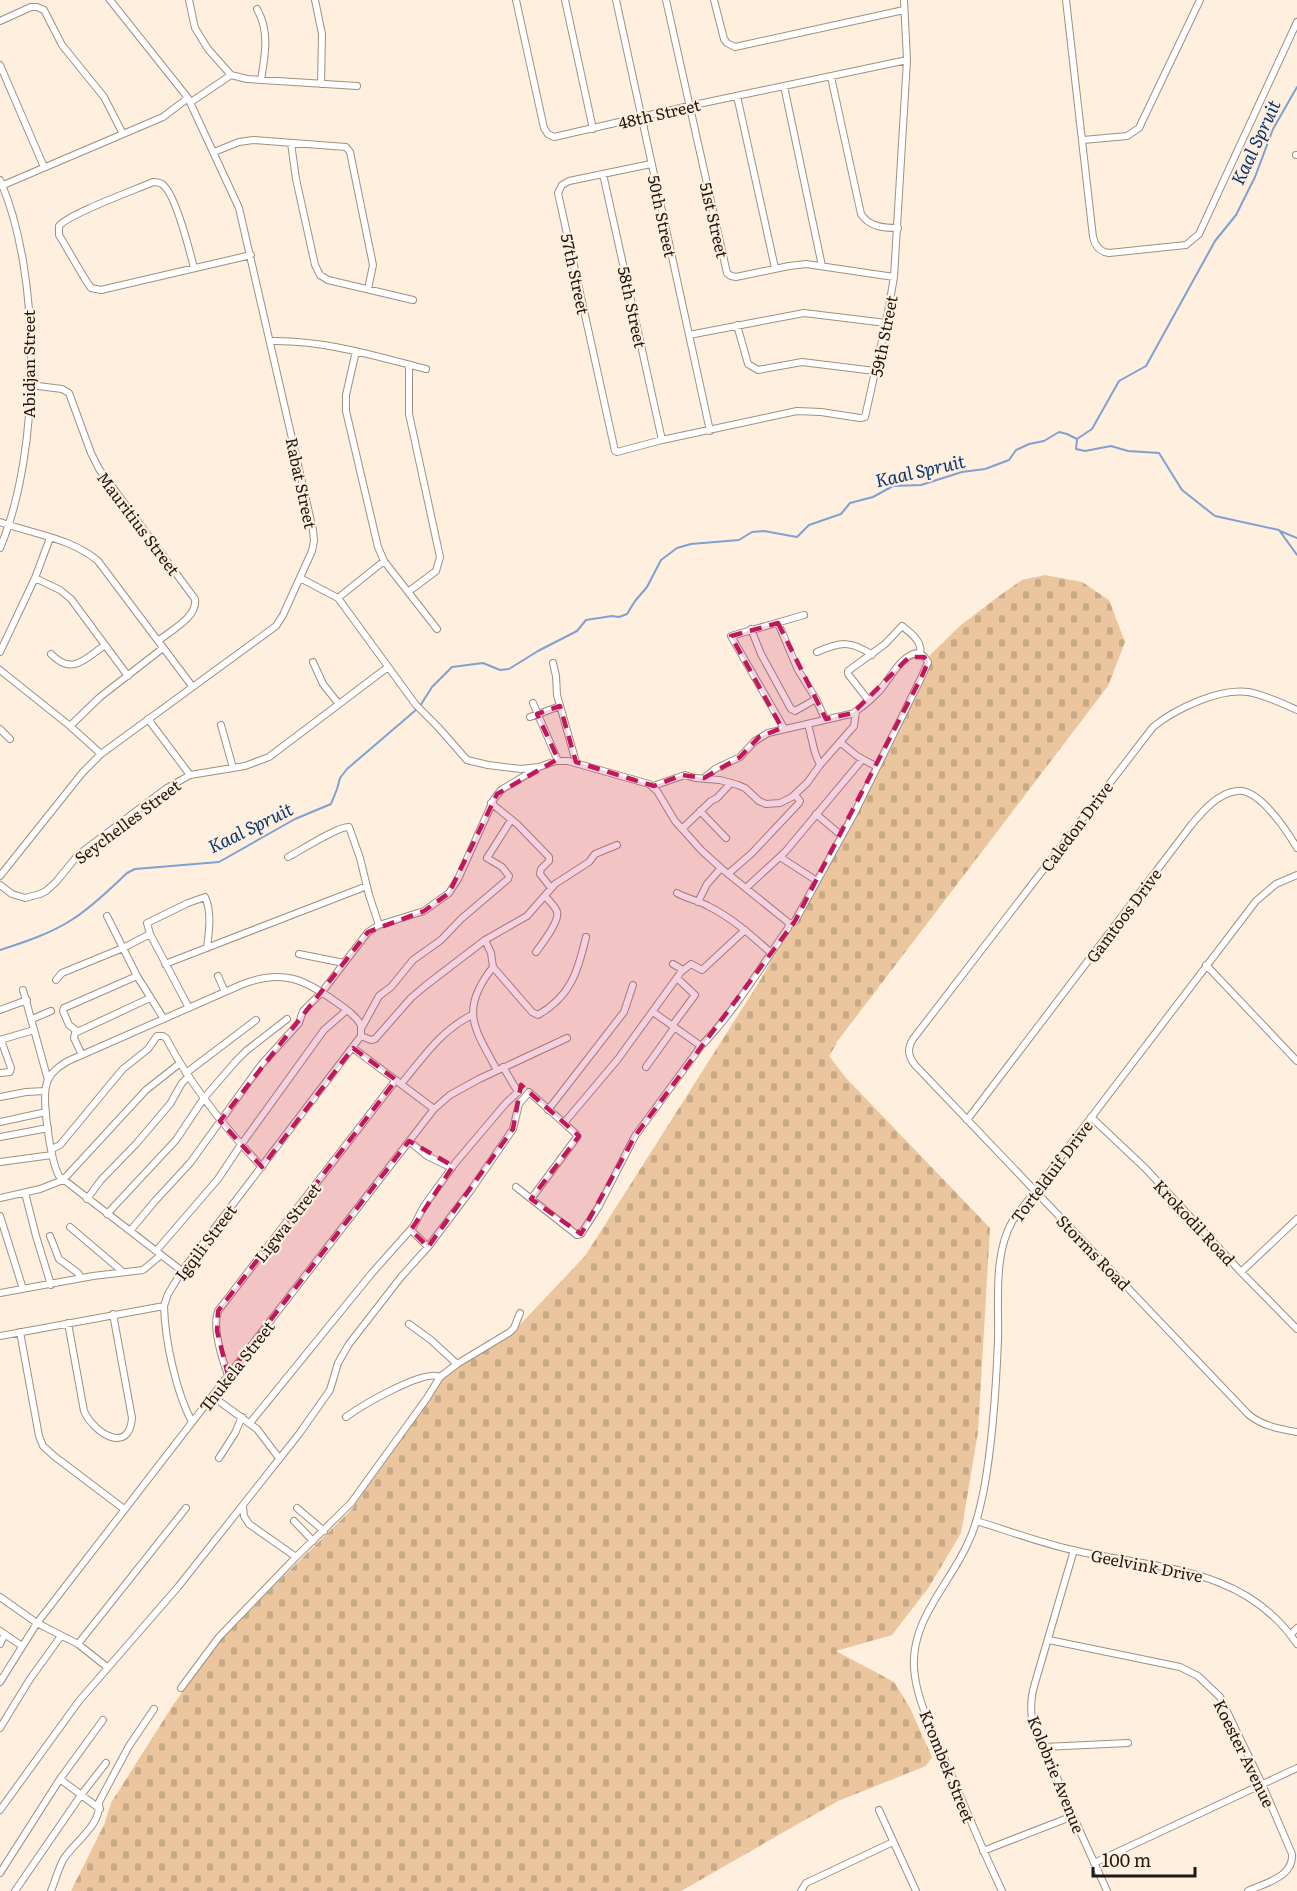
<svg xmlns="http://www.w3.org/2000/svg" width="1297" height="1891" font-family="Literata,serif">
<defs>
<pattern id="cemetery-stones" width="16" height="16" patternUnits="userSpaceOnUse" patternTransform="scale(1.5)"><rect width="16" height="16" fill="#eac59d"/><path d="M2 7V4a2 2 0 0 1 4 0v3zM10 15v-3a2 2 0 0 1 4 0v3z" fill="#c8a986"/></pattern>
</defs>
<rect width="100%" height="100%" fill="#ffefdf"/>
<path fill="url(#cemetery-stones)" d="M 1045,575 L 1082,582 L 1109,600 L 1125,642 L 1108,686 L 836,1043 L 837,1043 L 829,1056 L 846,1078 L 990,1228 L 978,1432 L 961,1533 L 929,1587 L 892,1635 L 836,1651 L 894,1682 L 910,1708 L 932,1757 L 926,1766 L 838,1801 L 681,1891 L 71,1891 L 104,1825 L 111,1803 L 173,1705 L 226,1633 L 352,1509 L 453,1363 L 515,1330 L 585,1256 L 761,979 L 828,858 L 931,654 L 961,625 L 999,596 L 1022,580 Z"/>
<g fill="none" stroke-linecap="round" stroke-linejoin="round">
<path stroke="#7fa1d1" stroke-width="2" d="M 1077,439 L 1092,429 L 1119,381 L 1146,366 L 1215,241 L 1236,215 L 1255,177 L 1273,129 L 1297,87
M 1077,439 L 1076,449 L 1085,451 L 1111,446 L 1128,451 L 1159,453 L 1182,490 L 1215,516 L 1279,530 L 1297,555
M 1280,531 L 1297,538
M 420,706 L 432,687 L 452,667 L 483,663 L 500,670 L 509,669 L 538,651 L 577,631 L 586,620 L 612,616 L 619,617 L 627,614 L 635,601 L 647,587 L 661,560 L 677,548 L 691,544 L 739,540 L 752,532 L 764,531 L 797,537 L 809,525 L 841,514 L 850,503 L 873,497 L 893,486 L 921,485 L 962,472 L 985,469 L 1009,460 L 1016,450 L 1029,444 L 1044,441 L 1059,432 L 1067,434 L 1077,439
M 0,950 C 25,942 52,933 73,919 C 93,906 110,889 127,873 L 135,869 L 219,862 L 295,819 L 331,804 L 337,789 L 340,778 L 347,769 L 417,709"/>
<g stroke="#9f9081" stroke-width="8">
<path id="street" d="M 189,0 L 195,28 L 208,49 L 231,75 L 247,79 L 357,86
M 315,0 L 322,34 L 321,84
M 516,0 L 544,128 L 548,134 L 554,137 L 689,106 L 907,60
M 565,0 L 593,129
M 616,0 L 710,431
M 666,0 L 727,273 L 731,276 L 736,277 L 789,266 L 806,264 L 894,277
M 714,0 L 724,39 L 727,43 L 735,47 L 904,10
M 1066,0 L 1093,237 C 1095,246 1100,252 1109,253 L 1186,245 L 1199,234 L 1297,22
M 257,9 C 270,32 265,55 261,80
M 0,21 L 31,7 L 37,7 L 44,10 L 62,45 L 104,97 L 123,134
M 0,65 L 44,167
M 831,77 L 861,214 C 869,227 884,228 898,228
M 784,86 L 822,266
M 737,96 L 775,268
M 191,102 L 231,75
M 1083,140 L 1127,136 L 1139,128 L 1200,0
M 291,143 L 296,179 L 315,265 L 320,275 L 328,280 L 413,300
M 214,152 L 239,142 L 253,140 L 346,147 L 350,152 L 373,265 L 368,289
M 1296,155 L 1297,155
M 651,164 L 569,181 L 562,185 L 558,193 L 615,451 L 617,452 L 662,440 L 797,411 L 821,412 L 860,418 L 865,417 L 886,323 L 894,277 L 907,60 L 904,0
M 603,174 L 662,440
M 0,180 C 42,275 41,452 0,548
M 1,186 L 163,117 L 188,98
M 194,268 C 190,252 175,192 162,184 C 158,182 157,182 153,182 C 135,190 68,214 59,226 L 59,235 L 85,279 L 91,288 L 101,290 C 151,278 201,267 251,255
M 737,325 L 748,364 L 758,370 L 802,362 L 875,371
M 689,335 L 804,313 L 886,323
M 271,341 C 324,340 375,356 426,369
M 356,351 L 346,395 L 346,411 L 378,547 L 384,561 L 437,629
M 30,385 L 62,389 L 69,393 L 91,453 L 99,469 L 195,599 C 198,617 170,631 158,641
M 0,522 C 33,534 71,538 98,561 L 192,686
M 35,578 L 60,590 L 71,599 L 128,676
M 300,578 L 338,598 L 416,705 L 438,727 L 467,760 L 488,765 L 521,769 L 539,767 L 556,761 L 568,761 L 649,784 L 657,791 L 675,821 L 702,851 L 722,869 L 789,923 L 788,928 C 760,968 735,1011 701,1046 L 635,1136 L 599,1206 L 581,1234 L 577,1235 L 516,1187
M 408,592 L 436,571 L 440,557 L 409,414 L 409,365
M 338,598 L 384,561
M 778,623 L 798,670 L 816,699 L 825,719
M 751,629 L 761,654 L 791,709 L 795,711 L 816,699
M 0,652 L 35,578 L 50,538
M 817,652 C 840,642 851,640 872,655
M 51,654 C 72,676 85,659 105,645
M 313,662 L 323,684 L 338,703
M 553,663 L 556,676 L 557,695 L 576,762
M 0,670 L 70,726 L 101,754
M 869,701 L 848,674 L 848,671 L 885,644 L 902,626 C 911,633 923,642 920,654
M 533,703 L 558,761
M 1297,710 C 1282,703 1265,695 1248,692 C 1219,688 1175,709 1153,727 L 913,1039 C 907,1049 908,1056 915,1065 L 1249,1415 C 1263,1426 1279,1429 1297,1432
M 530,717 L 560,706
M 148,719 L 190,775
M 808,724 L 815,753 L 820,765
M 221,725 L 233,768
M 70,726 L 100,697 L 163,648
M 784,728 L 731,636 L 804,615
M 0,729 L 10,739
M 840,742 L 857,756 L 877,767
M 704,778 L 715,769 L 740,757 L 755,741 L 768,733 L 855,713
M 653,786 L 685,775 L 695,778 L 720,780 L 738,785 L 745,788 L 759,801 L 766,804 L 780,803 L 792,797 L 807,783 L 820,765 L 854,726 L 856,711 C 865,705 873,698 881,689 C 890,678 899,660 913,654 C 920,651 925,657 928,662 L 922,676 L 855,812 L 795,921 L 789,925
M 491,803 L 517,824 L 549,857 L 549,861 L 541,869 L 540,874 L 551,888
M 700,811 L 726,838
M 816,814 L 842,836
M 682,829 L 711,801 L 717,798 L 731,783
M 288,857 C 300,851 338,826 349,827 L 360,858 L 369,895 L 379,925
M 780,857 L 817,881
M 728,874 L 752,853 L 799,803 L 800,801 L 795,795
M 0,876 L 83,772 L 101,754 L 276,626 L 283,615 L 312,551 L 314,541 L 313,530 L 239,208 L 188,98 L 110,0
M 0,885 L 12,894 L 25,898 L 40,894 L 46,891 L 56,882 L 78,855 L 167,788 L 190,775 L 245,766 L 269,757 L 388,667
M 746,888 L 785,852 L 862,760
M 677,893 C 687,899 698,900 708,906 C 732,918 751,935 770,952
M 698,902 L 707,884 L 721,868
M 107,916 L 137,976 L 164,1019
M 485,940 L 491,953 L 493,967 L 532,1012 L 538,1015 C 571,996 578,971 586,937
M 536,952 C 541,945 560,921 557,912 C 556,907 548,900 545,896
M 299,954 L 344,963
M 165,964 L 367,886
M 673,964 L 683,970
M 1206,965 L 1297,1061
M 493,967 C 459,1010 474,1028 497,1070
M 218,976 L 225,992
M 56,980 L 62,973 L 123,948 L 150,934
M 23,990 L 48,1080
M 189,1008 L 150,934 L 147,923 L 188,903 L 205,897 C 212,912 209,932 207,948
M 0,1010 L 27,1000
M 653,1012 L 701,1046
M 32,1019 L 51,1011
M 672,1026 L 695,995 L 677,978
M 362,1027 L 379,996 L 391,987 L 413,960 L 441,940 L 461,919 L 508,879 L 509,876 L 502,867 L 487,858 L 511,820
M 77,1031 L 69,1025 L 63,1011 L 64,1008 L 137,976
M 361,1036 L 371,1040 L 375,1039 L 411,998 L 425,986 L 485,940 L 527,916 L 555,884 L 589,862 L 595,854 L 617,845
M 0,1040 L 34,1030
M 353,1048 L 434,1109
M 82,1055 L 74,1038 L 75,1033 L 150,998
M 646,1067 L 674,1028
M 0,1073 L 10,1072 L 11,1068 L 1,1040
M 186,1073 L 256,1020
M 401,1084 C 423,1058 440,1031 472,1015
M 0,1097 L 26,1092 L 45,1091
M 548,1110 L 624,1012 L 633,985
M 1091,1117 L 1146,1169 L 1241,1272 L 1297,1329
M 967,1120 L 1192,824 C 1203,811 1218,793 1237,791 C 1259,788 1287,831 1297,848
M 0,1122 L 46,1112
M 0,1137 L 48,1128
M 409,1141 L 427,1156 L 452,1168
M 52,1149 L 60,1145 L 112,1082 L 123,1069 L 148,1049 L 157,1036 L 163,1036 L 166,1038 C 191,1086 225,1128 262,1167
M 0,1162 L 52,1155
M 25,1193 L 36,1236 L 51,1285
M 0,1198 L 40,1189 L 63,1180 L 146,1090 L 179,1064
M 87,1199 L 101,1180 L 136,1144 L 170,1104 L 182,1083 L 188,1077
M 531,1199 L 577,1137 L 576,1134 L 564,1123 L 618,1059 L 681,972 L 691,964 L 702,970 L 745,930
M 107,1214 L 176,1140 L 204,1098 L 236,1061 L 246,1051 L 287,1019
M 0,1216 L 23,1289
M 70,1227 L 123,1272
M 411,1230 L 428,1247
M 130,1231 L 155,1201 L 190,1163 L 261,1065 L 299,1023 L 303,1011 L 322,992 L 368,932 L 379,925 L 424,911 L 449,893 L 458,879 L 494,799 L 501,790 L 536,769
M 50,1236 L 59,1259 L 78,1273 L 81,1278
M 156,1251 L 218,1179 L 238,1149 L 324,1030 L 347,1010
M 1241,1272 L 1297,1219
M 0,1293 L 93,1276 L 143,1270 L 161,1255
M 164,1306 C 165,1341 176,1392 192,1422
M 68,1323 L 84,1411 C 93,1432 129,1456 132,1418 L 113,1314
M 409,1324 L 431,1340 L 457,1364
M 20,1332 L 39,1436 L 43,1446 L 54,1456 L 124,1509
M 0,1336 L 164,1306 L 168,1294 L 182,1271 L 361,1036 L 361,1025 C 355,1015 346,1009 336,1002 C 304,979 283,969 243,984 L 68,1061 C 60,1066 52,1071 48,1080 C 40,1095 51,1161 59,1176 L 182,1271
M 228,1375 C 222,1359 212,1327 218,1311 L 396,1080
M 440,1377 L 457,1364 L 510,1332 L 514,1328 L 520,1313
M 212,1396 L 257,1429 L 279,1458
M 250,1423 L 372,1273 L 413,1227 L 424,1206 L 456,1162 L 506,1103 L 518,1092 L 503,1067
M 219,1458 L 235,1433 L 242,1417
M 297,1508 L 324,1531
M 294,1521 L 313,1541
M 976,1521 C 1010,1531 1043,1544 1077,1551 C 1159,1569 1245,1567 1297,1644
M 1074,1550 L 1035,1683 C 1031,1696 1030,1705 1032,1718 L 1073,1816 L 1107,1891
M 296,1557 L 351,1503 L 427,1398 L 440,1377 C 425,1368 361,1406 346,1417
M 0,1597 L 37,1623 L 78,1644 L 107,1667
M 0,1631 L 22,1646
M 1291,1634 L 1297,1628
M 1049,1640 L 1180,1667 L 1198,1676 L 1220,1697 L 1262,1784 L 1292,1854 C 1294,1877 1265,1883 1248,1891
M 0,1644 L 5,1634
M 78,1644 L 186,1508
M 0,1682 L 37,1623 L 434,1109 L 450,1095 L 479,1079 L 567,1038
M 181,1688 L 219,1637 L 296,1557 L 249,1524 L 244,1516 L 243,1507
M 0,1728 L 30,1679 L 61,1636
M 1044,1747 L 1128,1743
M 60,1779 L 100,1809
M 0,1810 L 79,1701 L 178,1587 L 299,1434 L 330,1390 L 338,1363 L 349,1344 L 401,1277 L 428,1247 L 471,1190 L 513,1129 L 519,1104 L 529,1092 L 564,1123
M 879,1810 L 916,1891
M 983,1851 L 1073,1816
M 1094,1863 L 1297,1768
M 0,1873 L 60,1779 L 103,1720
M 15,1891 L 81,1795 L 106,1763
M 51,1891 C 55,1881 58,1870 63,1860 C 74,1842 102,1825 99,1802 L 129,1746 L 154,1709
M 801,1891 L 806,1883 L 893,1842
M 1002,1891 C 981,1847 963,1802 944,1758 C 932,1729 916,1699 914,1668 C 911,1620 948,1586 967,1545 C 976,1527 980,1508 984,1489 C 993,1440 996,1390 998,1340 C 999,1301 993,1254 1013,1220 L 1256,901 L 1276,884 L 1297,875"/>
</g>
<use href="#street" stroke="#fff" stroke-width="6"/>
</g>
<path fill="#c2185b" fill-opacity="0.2" stroke="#c2185b" stroke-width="4.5" stroke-dasharray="12 8" stroke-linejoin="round" d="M 778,623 L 826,719 L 853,713 L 909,657 L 924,657 L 928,662 L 922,676 L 795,921 L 635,1136 L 581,1234 L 531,1199 L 579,1136 L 521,1085 L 513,1129 L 428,1247 L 411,1230 L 453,1166 L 409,1141 L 228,1375 L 217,1331 L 218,1311 L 396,1080 L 353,1048 L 262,1167 L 220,1121 L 368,932 L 424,911 L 449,893 L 497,794 L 558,759 L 537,714 L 560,706 L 576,762 L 654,786 L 682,775 L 704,778 L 740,757 L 759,737 L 782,728 L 731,636 Z"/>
<g text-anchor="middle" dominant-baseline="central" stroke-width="4.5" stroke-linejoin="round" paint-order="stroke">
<g font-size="16" fill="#1f1913" stroke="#ffefdf">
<text transform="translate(659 113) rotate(-13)">48th Street</text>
<text transform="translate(663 216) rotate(78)">50th Street</text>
<text transform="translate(715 220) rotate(77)">51st Street</text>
<text transform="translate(576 274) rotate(78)">57th Street</text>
<text transform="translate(633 307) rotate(78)">58th Street</text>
<text transform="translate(883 336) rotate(-79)">59th Street</text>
<text transform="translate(28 364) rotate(-90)">Abidjan Street</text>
<text transform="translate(302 483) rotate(78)">Rabat Street</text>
<text transform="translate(139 523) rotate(53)">Mauritius Street</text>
<text transform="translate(127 821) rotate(-37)">Seychelles Street</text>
<text transform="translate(1076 826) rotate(-53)">Caledon Drive</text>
<text transform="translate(1123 915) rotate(-53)">Gamtoos Drive</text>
<text transform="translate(1051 1171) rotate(-53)">Tortelduif Drive</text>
<text transform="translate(287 1222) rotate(-52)">Ligwa Street</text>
<text transform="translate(1195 1222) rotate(47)">Krokodil Road</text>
<text transform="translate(205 1242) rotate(-53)">Igqili Street</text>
<text transform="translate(1094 1252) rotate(46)">Storms Road</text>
<text transform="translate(236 1366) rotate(-52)">Thukela Street</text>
<text transform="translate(1147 1565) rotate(11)">Geelvink Drive</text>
<text transform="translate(1245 1753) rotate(64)">Koester Avenue</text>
<text transform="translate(948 1766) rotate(68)">Krombek Street</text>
<text transform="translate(1057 1774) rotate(68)">Kolobrie Avenue</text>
</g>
<g font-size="18" font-style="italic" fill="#0c3872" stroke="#ffefdf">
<text transform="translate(1255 142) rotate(-65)">Kaal Spruit</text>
<text transform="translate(920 470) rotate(-13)">Kaal Spruit</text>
<text transform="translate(250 827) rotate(-26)">Kaal Spruit</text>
</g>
</g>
<path d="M1093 1867v9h102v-9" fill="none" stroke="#1f1913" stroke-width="3"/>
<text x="1102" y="1867" font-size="18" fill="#1f1913" stroke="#ffefdf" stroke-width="4.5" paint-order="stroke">100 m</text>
</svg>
